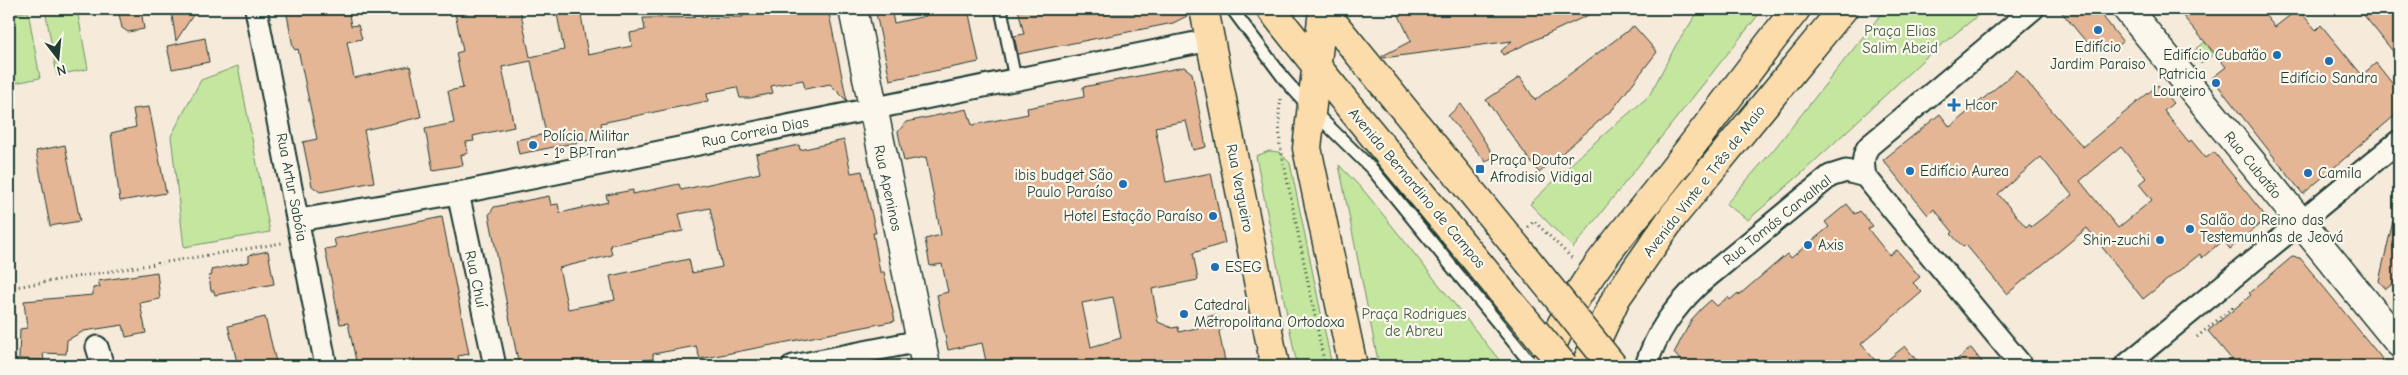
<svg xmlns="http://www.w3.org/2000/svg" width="2408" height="375" font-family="'Comic Neue',sans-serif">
<rect width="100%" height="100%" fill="#f6eadb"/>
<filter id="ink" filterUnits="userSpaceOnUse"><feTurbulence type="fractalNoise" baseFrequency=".02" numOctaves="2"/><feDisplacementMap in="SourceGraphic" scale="10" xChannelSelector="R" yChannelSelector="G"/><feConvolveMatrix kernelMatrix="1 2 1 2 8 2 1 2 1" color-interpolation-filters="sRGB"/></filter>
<g filter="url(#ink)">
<path fill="#c4e69f" stroke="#72926a" d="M 45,9 L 77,9 L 88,69 L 57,75 Z
M 1700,9 L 1763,9 L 1573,248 L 1530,204 L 1586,150 L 1649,96 L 1676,45 Z
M 1885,9 L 1986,9 L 1925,58 L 1802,173 L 1748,220 L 1726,204 L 1775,148 Z
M 28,11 L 40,78 L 10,84 L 9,15 Z
M 2205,42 L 2214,54 L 2201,64 L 2191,53 Z
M 238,66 L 270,232 L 184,247 L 171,136 L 201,80 Z
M 1269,151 L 1279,152 L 1290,163 L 1332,366 L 1297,366 L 1256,156 Z
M 1339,165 L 1365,192 L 1504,366 L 1379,366 Z"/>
<path fill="#e4b695" stroke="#1f3d34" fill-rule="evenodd" d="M 118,9 L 141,9 L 144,29 L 128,32 L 122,28 Z
M 171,9 L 197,9 L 176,41 Z
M 286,9 L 348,9 L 351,26 L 358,25 L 362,39 L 347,42 L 354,78 L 410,66 L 421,117 L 364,130 L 374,182 L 320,192 L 312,186 L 303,142 L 317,139 L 298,49 L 295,50 L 293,47 Z
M 454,9 L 520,9 L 530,57 L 564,50 L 556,9 L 580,9 L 588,55 L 632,46 L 630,33 L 645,30 L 643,18 L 743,17 L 741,9 L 828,9 L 847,101 L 830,84 L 805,89 L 803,80 L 771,86 L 773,93 L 750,98 L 740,98 L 737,87 L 707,93 L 708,101 L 601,123 L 604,137 L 519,154 L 516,140 L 546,134 L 531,61 L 502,67 L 514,127 L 473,136 L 474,141 L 466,142 L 468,153 L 461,155 L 463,165 L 433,170 L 425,129 L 454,123 L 448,91 L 463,88 L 456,53 L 463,51 Z
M 891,9 L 894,23 L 926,16 L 924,9 L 968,9 L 979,62 L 890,80 L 876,13 Z
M 1018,9 L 1189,9 L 1189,15 L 1173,23 L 1018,54 L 1014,36 L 1024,34 Z
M 1396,9 L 1601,9 L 1503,55 L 1501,51 L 1512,41 L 1383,58 L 1382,56 L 1411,41 Z
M 2059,9 L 2097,9 L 2123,42 L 2109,53 L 2101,44 L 2093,50 Z
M 2177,9 L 2260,9 L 2275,27 L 2298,9 L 2316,30 L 2321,25 L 2362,75 L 2376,63 L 2399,92 L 2399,112 L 2303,194 L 2212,78 L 2226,67 Z
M 2359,9 L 2394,9 L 2399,15 L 2399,59 Z
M 1634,26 L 1657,52 L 1613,109 L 1539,173 L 1486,100 L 1520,77 L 1535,100 Z
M 205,38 L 209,62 L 172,69 L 167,46 Z
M 1184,67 L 1192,73 L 1206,147 L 1193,150 L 1186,121 L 1155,127 L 1166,182 L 1211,173 L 1225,243 L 1193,253 L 1198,280 L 1152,289 L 1158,322 L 1172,328 L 1178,327 L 1179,332 L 1201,327 L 1207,317 L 1215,315 L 1221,320 L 1223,327 L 1219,332 L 1226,366 L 987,366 L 982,343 L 948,350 L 937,295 L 948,292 L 942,264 L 930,266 L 925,239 L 941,235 L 926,157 L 904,161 L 898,132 L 906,122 L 967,109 L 972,125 L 1013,117 L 1028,114 L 1027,108 L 1084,97 L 1083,87 ZM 1113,297 L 1121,338 L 1091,347 L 1082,303 Z
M 2017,70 L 2083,147 L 2158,85 L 2173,103 L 2164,111 L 2189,142 L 2191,140 L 2206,158 L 2214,152 L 2267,218 L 2230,249 L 2223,240 L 2202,258 L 2200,254 L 2143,299 L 2087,228 L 2007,294 L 1966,245 L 1963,247 L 1951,234 L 1953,232 L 1934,209 L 1928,215 L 1883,160 L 1940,114 L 1950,127 ZM 2121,147 L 2146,178 L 2139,184 L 2152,200 L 2118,228 L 2080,181 ZM 2041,157 L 2072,195 L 2031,227 L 2029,224 L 2026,227 L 1998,194 Z
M 1461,104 L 1494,156 L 1486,162 L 1448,116 Z
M 149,107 L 166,193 L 120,201 L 111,133 L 136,127 L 133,109 Z
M 844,140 L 851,173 L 862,171 L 876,233 L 873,233 L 880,272 L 884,272 L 895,321 L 700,359 L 696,346 L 653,354 L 653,359 L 617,366 L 519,366 L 489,215 L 494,207 L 549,196 L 551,205 L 558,204 L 560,213 L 608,202 L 606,195 L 633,190 L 633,194 L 679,184 L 681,190 L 760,173 L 756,154 L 799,145 L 800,150 ZM 710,208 L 722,267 L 692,273 L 689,259 L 610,276 L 615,300 L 568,309 L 559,268 L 612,255 L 610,245 L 683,231 L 679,214 Z
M 65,145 L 80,221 L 50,226 L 36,151 Z
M 1847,204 L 1855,214 L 1860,211 L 1873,226 L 1868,229 L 1889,255 L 1897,250 L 1920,277 L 1913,283 L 1922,292 L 1861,344 L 1880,366 L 1685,366 L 1674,353 L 1692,319 L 1702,308 L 1711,300 L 1717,306 L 1728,297 L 1730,300 L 1738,293 L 1739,295 L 1787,254 L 1791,258 L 1829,227 L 1825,222 Z
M 442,217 L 469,354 L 458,356 L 460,366 L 357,366 L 348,323 L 340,324 L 325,249 L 336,247 L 334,239 Z
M 2393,221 L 2399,222 L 2399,279 L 2386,289 L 2379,281 Z
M 268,251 L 274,284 L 215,295 L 214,291 L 211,291 L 209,276 L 212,275 L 211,270 L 249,262 L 249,255 Z
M 2292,257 L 2300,258 L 2388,366 L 2232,366 L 2233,361 L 2208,331 L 2251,295 L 2249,293 Z
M 157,272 L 160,299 L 140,303 L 146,333 L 126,337 L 123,325 L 84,331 L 67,340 L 66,354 L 43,353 L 44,360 L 19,359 L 20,329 L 27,328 L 24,301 L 93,295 L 93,288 L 100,287 L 98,281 Z
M 265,317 L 277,366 L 238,366 L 228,326 Z
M 1905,346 L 1921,366 L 1880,366 Z
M 1971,348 L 1985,366 L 1949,366 Z"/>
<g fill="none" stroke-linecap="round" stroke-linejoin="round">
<g stroke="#1f3d34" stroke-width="15">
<path id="lane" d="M 1001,9 L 1015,79
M 1232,9 L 1285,80 L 1311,109 L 1372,169 L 1533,366"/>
</g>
<g stroke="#1f3d34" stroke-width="25">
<path id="street" d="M 256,9 L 326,366
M 458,193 L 495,366
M 299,220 L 458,193 L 1210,40
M 97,347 L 103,366
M 793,366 L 920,341
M 1646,366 C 1656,333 1674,308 1699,284 L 1830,176 L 1846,171 L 1865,176
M 2022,366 L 1865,176 C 1863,165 1862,155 1869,146 L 2033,9
M 2125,366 L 2399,141"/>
</g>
<g stroke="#1f3d34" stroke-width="31">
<path id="secondary" d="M 853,9 L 926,366
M 2127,9 L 2399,343"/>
</g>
<g stroke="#1f3d34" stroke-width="31">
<path id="primary" d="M 1204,9 L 1275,366
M 1271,9 C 1346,105 1425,197 1502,292
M 1322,9 L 1528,261
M 1323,10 L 1307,148 L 1353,366"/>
</g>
<g stroke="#1f3d34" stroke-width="31">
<path id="highway" d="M 1545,366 C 1568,291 1619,239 1666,179 C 1710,123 1752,65 1796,9
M 1585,366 L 1616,298 L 1674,215 L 1843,9"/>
</g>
<path stroke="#1f3d34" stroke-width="3" stroke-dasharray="1 4" stroke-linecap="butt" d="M 1281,99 L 1279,112 L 1280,144 L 1325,366
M 1528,227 L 1534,221 L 1574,260
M 9,288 L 282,243
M 2197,337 L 2232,308 L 2230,305"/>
<use href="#lane" stroke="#fbf7ec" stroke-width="11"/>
<use href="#street" stroke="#fbf7ec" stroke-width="21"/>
<use href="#secondary" stroke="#fbf7ec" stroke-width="28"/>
<use href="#primary" stroke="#fddcac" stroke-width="28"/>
<use href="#highway" stroke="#fddcac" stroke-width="28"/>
<g stroke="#1f3d34" stroke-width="31" stroke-linecap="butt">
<path id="primary-bridge" d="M 1528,261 L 1613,366
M 1502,292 L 1564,366"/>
</g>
<use href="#primary-bridge" stroke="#fddcac" stroke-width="28"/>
</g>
</g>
<g fill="#1f6fb2" stroke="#fbf7ec" stroke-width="2">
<circle cx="2098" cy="30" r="5"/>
<circle cx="2277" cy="55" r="5"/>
<circle cx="2329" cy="61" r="5"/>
<circle cx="2216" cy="83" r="5"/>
<path d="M1951.5 97.5h5v5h5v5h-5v5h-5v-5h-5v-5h5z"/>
<circle cx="533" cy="145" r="5"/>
<rect x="1475" y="164" width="10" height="10" rx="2.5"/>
<circle cx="1910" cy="171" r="5"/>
<circle cx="2308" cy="173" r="5"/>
<circle cx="1123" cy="184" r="5"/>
<circle cx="1213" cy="216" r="5"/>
<circle cx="2190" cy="229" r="5"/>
<circle cx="2160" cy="240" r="5"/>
<circle cx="1808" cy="245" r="5"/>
<circle cx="1215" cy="267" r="5"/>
<circle cx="1184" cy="314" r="5"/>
</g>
<g text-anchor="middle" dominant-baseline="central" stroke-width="4.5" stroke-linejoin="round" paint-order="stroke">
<g font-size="15" fill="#405f49" stroke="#fbf7ec">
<text x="1900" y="31">Praça Elias<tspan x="1900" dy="17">Salim Abeid</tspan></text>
<text x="1414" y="314">Praça Rodrigues<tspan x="1414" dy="17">de Abreu</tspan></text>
</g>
<g font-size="15" fill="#1f3d34" stroke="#fbf7ec" text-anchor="start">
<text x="2098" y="47" text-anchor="middle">Edifício<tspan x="2098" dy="17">Jardim Paraiso</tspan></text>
<text x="2267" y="55" text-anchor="end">Edifício Cubatão</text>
<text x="2206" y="74" text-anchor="end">Patricia<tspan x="2206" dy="17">Loureiro</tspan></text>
<text x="2329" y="78" text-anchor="middle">Edifício Sandra</text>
<text x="1965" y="105">Hcor</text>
<text x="543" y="136">Polícia Militar<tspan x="543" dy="17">- 1º BPTran</tspan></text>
<text x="1490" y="160">Praça Doutor<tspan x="1490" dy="17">Afrodisio Vidigal</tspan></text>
<text x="1920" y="171">Edifício Aurea</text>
<text x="2318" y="173">Camila</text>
<text x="1113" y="175" text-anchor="end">ibis budget São<tspan x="1113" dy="17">Paulo Paraíso</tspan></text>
<text x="1203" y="216" text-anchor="end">Hotel Estação Paraíso</text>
<text x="2200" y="220">Salão do Reino das<tspan x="2200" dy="17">Testemunhas de Jeová</tspan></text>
<text x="2150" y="240" text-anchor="end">Shin-zuchi</text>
<text x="1818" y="245">Axis</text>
<text x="1225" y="267">ESEG</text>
<text x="1194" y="305">Catedral<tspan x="1194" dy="17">Metropolitana Ortodoxa</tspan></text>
</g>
<g font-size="15" fill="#1f3d34" stroke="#fbf7ec">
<text transform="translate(755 132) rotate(-11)">Rua Correia Dias</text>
<text transform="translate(2253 165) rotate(51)">Rua Cubatão</text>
<text transform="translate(1704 181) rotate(-52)">Avenida Vinte e Três de Maio</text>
<text transform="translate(292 187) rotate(79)">Rua Artur Sabóia</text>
<text transform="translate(888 188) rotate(78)">Rua Apeninos</text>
<text transform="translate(1240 188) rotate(79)">Rua Vergueiro</text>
<text transform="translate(1417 188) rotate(50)">Avenida Bernardino de Campos</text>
<text transform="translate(1777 220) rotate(-39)">Rua Tomás Carvalhal</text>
<text transform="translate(476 279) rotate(78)">Rua Chuí</text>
</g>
</g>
<rect width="2408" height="375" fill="none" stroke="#fbf7ec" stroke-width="30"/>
<rect x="15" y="15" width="2378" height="345" fill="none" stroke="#1f3d34" stroke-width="2" filter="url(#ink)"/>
<g transform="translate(58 58) rotate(164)" stroke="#fbf7ec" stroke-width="4" paint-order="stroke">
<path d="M0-4L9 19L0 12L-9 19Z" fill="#1f3d34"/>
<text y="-8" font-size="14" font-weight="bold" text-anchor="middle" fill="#1f3d34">N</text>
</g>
</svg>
